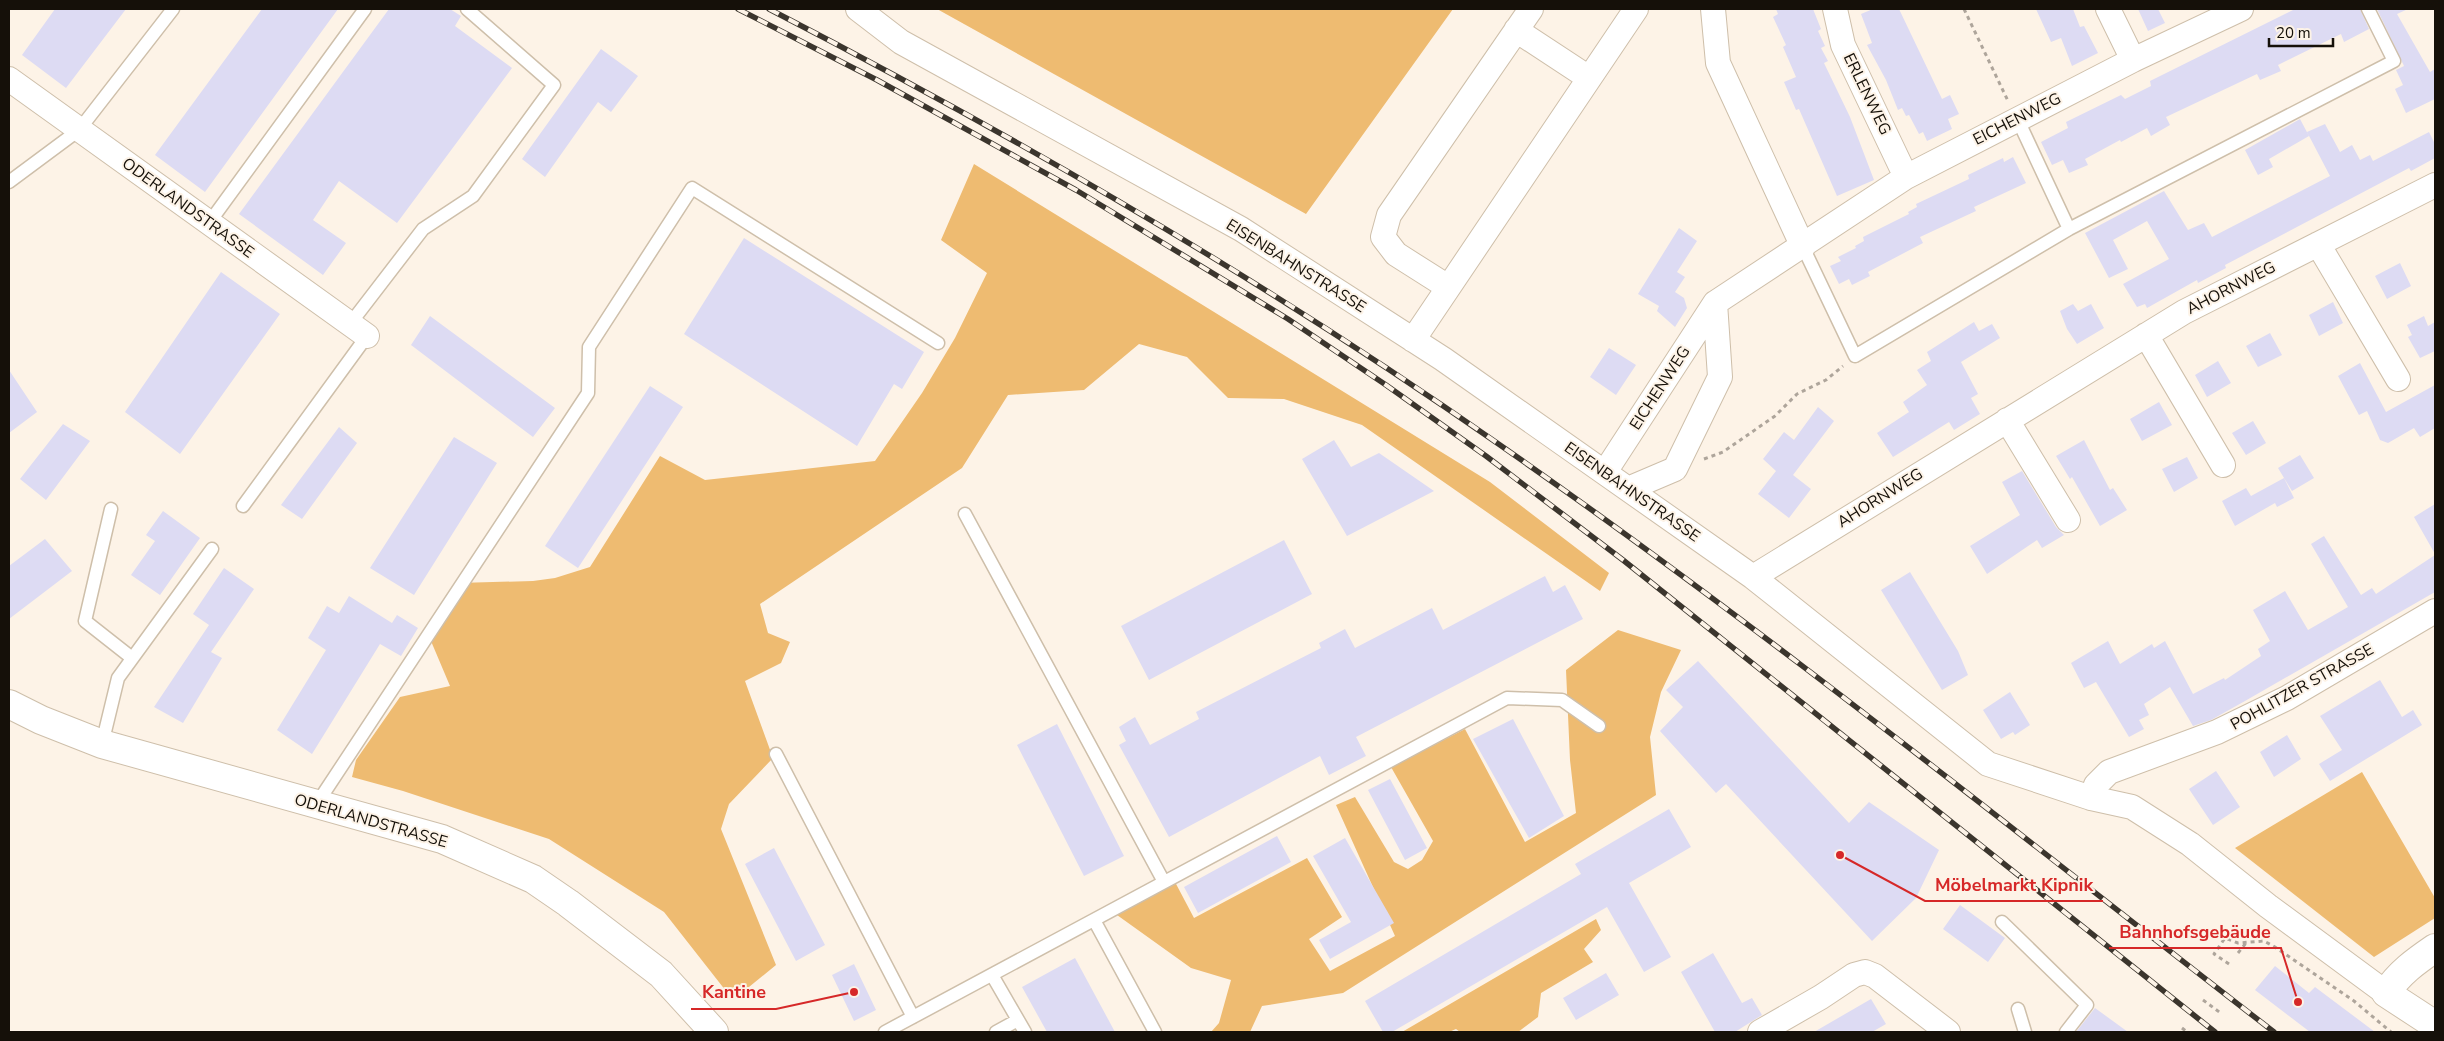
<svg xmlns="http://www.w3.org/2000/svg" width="2444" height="1041" font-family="'Nunito Sans',sans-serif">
<rect width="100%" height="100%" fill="#fdf3e7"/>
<path fill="#eebb71" d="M 937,9 L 1453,9 L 1306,214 Z
M 974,164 L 1490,482 L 1609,573 L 1600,591 L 1362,425 L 1284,399 L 1228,398 L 1187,357 L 1139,344 L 1084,390 L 1008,395 L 962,468 L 760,604 L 768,633 L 790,642 L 781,663 L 745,681 L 773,758 L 729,804 L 721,829 L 776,965 L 733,1000 L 664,912 L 549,839 L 403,791 L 352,777 L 356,760 L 400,697 L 450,686 L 428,634 L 458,583 L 533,581 L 555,578 L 590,567 L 660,456 L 705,480 L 875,461 L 922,393 L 955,338 L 987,273 L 941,240 Z
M 1618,630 L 1681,650 L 1661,692 L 1650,737 L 1656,795 L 1343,993 L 1262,1006 L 1250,1032 L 1211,1032 L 1219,1023 L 1231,980 L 1191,968 L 1117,915 L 1175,882 L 1194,918 L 1307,858 L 1342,917 L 1309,939 L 1330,971 L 1395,936 L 1336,805 L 1355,797 L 1394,862 L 1408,869 L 1422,860 L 1433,841 L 1391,767 L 1465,729 L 1525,842 L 1576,813 L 1570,760 L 1566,670 Z
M 2362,772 L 2435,898 L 2435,918 L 2374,957 L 2235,848 Z
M 1596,919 L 1601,930 L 1584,949 L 1593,962 L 1541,993 L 1538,1017 L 1518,1032 L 1460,1032 L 1456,1029 L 1449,1032 L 1402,1032 Z"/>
<path fill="#dddbf3" d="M 55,9 L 126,9 L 66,88 L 22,55 Z
M 262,9 L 338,9 L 205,192 L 155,155 Z
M 389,9 L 450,9 L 461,16 L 455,26 L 512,68 L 397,223 L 339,181 L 313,220 L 346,243 L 323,275 L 239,214 Z
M 1776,9 L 1813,9 L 1821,29 L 1818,31 L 1825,46 L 1821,48 L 1828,61 L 1824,63 L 1850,117 L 1874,180 L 1837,196 L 1799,109 L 1796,110 L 1784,82 L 1796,77 L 1783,47 L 1786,45 L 1773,17 L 1778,14 Z
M 1873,9 L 1899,9 L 1942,99 L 1950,95 L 1959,114 L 1948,119 L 1952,129 L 1927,141 L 1923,132 L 1919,134 L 1909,115 L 1906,116 L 1902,108 L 1898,110 L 1886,80 L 1867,45 L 1872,43 L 1861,14 Z
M 2036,9 L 2073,9 L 2080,27 L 2084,26 L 2098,53 L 2072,66 L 2061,38 L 2051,42 Z
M 2138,9 L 2158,9 L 2165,23 L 2148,31 Z
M 2295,9 L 2360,9 L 2369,29 L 2344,42 L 2341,34 L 2278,65 L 2281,71 L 2260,80 L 2257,74 L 2166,117 L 2170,125 L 2151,136 L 2147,128 L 2121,142 L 2120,140 L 2085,159 L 2088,165 L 2069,173 L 2063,160 L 2052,165 L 2041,142 L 2068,128 L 2066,122 L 2121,95 L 2125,99 L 2151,86 L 2150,81 Z
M 2377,9 L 2408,9 L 2397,14 L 2430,72 L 2435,69 L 2435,99 L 2406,113 L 2395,89 L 2403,85 L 2396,70 L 2404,66 Z
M 601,49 L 638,76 L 611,112 L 598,102 L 545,177 L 522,159 Z
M 2300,119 L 2309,136 L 2269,159 L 2273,167 L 2258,175 L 2245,150 Z
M 2325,124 L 2340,152 L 2352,145 L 2360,160 L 2370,155 L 2373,161 L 2429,132 L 2435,144 L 2435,158 L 2411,171 L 2409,168 L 2225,265 L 2226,268 L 2198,283 L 2197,280 L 2147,308 L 2145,304 L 2137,307 L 2123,284 L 2169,259 L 2147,221 L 2113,240 L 2128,269 L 2109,278 L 2085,233 L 2164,191 L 2188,230 L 2204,223 L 2212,237 L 2330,176 L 2307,132 Z
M 2013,157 L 2026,183 L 1974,207 L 1976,211 L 1920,237 L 1923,243 L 1868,272 L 1870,276 L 1852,285 L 1849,279 L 1839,284 L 1830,266 L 1841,261 L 1838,257 L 1856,248 L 1855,246 L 1864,241 L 1863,237 L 1909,214 L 1908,212 L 1917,207 L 1916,204 L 1969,179 L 1968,175 L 2003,158 L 2004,162 Z
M 1679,228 L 1697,241 L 1677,272 L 1685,277 L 1675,292 L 1684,298 L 1687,308 L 1675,327 L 1657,311 L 1659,306 L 1638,294 Z
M 744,238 L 924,352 L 902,389 L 894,384 L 857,446 L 684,334 Z
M 2400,263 L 2411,286 L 2387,299 L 2375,276 Z
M 221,272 L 280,314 L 180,454 L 125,412 Z
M 2333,302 L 2343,323 L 2319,336 L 2309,315 Z
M 2073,304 L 2078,311 L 2091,304 L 2104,328 L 2077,344 L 2067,329 L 2060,311 Z
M 430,316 L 555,408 L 533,437 L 411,345 Z
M 2424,316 L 2428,326 L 2435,322 L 2435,351 L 2420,358 L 2408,337 L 2412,335 L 2407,325 Z
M 1974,322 L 1979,331 L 1992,324 L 2000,338 L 1961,362 L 1978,394 L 1971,398 L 1980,414 L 1954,430 L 1949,422 L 1893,457 L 1877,433 L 1909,412 L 1903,402 L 1927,385 L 1917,370 L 1931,361 L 1927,352 Z
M 2270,333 L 2282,355 L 2258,367 L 2246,346 Z
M 1609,348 L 1636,365 L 1616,395 L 1590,377 Z
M 2218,361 L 2231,383 L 2207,397 L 2195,375 Z
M 2360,363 L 2386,412 L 2435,385 L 2435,428 L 2420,437 L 2414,428 L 2388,443 L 2380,440 L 2367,411 L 2359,415 L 2338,376 Z
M 9,370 L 37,412 L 9,433 Z
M 650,386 L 683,407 L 578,568 L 545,546 Z
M 2159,402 L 2172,425 L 2142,441 L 2130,419 Z
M 1818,407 L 1834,421 L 1793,475 L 1811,489 L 1789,518 L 1758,494 L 1776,471 L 1763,459 L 1784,432 L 1794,440 Z
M 2253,421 L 2266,443 L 2246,455 L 2232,433 Z
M 63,424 L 90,441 L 46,500 L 20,479 Z
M 339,427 L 357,443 L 302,519 L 281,505 Z
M 454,437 L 497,463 L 414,595 L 370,568 Z
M 1334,440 L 1351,467 L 1379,453 L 1434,491 L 1347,536 L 1302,459 Z
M 2084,440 L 2110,490 L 2113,488 L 2127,510 L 2100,526 L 2072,477 L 2070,479 L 2056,456 Z
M 2300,455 L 2314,478 L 2292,491 L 2278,468 Z
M 2187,457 L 2198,478 L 2174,492 L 2162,469 Z
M 2022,471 L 2056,527 L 2064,535 L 2042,548 L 2037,540 L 1987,574 L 1970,546 L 2020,515 L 2002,482 Z
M 2284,478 L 2294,498 L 2277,507 L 2275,503 L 2235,526 L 2222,501 L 2246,488 L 2251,496 Z
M 2435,504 L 2435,554 L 2414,517 Z
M 163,511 L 200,538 L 160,595 L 131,575 L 155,541 L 146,535 Z
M 2324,536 L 2361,595 L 2372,588 L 2376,594 L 2435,555 L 2435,592 L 2245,701 L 2211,720 L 2193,726 L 2170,687 L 2144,704 L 2149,715 L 2139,720 L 2144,729 L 2129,737 L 2096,682 L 2084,688 L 2071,663 L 2108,641 L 2120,664 L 2152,644 L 2154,648 L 2165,641 L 2193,694 L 2224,678 L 2225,680 L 2261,656 L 2258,649 L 2270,641 L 2253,610 L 2285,591 L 2308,630 L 2348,607 L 2311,544 Z
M 45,539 L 72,571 L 9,619 L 9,566 Z
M 1284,540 L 1312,594 L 1149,680 L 1121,626 Z
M 224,568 L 254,589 L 211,652 L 222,658 L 183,723 L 154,707 L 209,625 L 193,614 Z
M 1910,572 L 1958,651 L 1968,675 L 1942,690 L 1881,590 Z
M 1545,576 L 1553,592 L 1565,585 L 1583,619 L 1356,737 L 1366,756 L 1329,775 L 1320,756 L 1169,837 L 1119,745 L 1126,741 L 1119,727 L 1135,717 L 1150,745 L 1199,719 L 1196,712 L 1321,648 L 1319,643 L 1345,629 L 1355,648 L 1432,608 L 1443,630 Z
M 349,596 L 392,623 L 397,615 L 418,628 L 401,656 L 380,644 L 312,754 L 277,730 L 326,650 L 308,638 L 327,606 L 339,613 Z
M 1698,661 L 1849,823 L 1869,802 L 1939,850 L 1916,898 L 1872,941 L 1726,784 L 1716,793 L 1660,731 L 1683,707 L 1666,690 Z
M 2380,680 L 2402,717 L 2413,710 L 2422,725 L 2330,781 L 2319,764 L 2342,750 L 2320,716 Z
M 2010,692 L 2030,725 L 2015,735 L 2013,732 L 2001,739 L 1983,710 Z
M 1513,719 L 1564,816 L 1529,838 L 1473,739 Z
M 1057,724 L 1124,856 L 1084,876 L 1017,745 Z
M 2287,735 L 2301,759 L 2274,777 L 2260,752 Z
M 2216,771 L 2240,807 L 2213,825 L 2189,789 Z
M 1390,779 L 1427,848 L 1405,860 L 1368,790 Z
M 1669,809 L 1691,847 L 1629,883 L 1671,957 L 1644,972 L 1607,907 L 1392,1032 L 1383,1032 L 1365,1001 L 1581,874 L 1575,864 Z
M 1277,836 L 1291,862 L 1198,913 L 1184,887 Z
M 1345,838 L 1394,923 L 1330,959 L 1319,940 L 1351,922 L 1313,856 Z
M 774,848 L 825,945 L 796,961 L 745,864 Z
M 1960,905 L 2005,938 L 1988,962 L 1943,929 Z
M 1713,953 L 1742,1003 L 1752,998 L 1762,1015 L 1735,1032 L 1715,1032 L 1681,972 Z
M 1075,958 L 1115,1032 L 1047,1032 L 1022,987 Z
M 854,964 L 876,1010 L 854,1021 L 832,975 Z
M 2275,966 L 2309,993 L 2315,987 L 2375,1032 L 2310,1032 L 2255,990 Z
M 1606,973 L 1619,995 L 1576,1020 L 1563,998 Z
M 1871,999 L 1886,1024 L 1872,1032 L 1814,1032 Z
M 2095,1008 L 2128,1032 L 2076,1032 Z"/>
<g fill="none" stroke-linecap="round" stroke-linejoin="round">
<g stroke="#cebfaa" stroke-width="15">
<path id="service" d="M 2017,118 L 2069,229
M 9,182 L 79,130 L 173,9
M 209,223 L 365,9
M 1803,247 L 1855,356 L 2069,229 L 2394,61 L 2368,9
M 350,324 L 423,229 L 473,196 L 554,85 L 467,9
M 243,506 L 367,336
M 111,509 L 85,621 L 132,658
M 965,514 L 1164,882
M 102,744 L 118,678 L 212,549
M 776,754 L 913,1017
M 316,805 L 588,393 L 589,347 L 692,188 L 938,343
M 1094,920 L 1155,1032
M 2002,922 L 2087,1005 L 2066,1032
M 992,975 L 1025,1032
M 2018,1009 L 2025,1032
M 885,1032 L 1507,698 L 1562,700 L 1599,726
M 996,1032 L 1018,1020"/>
</g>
<g stroke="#cebfaa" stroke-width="26">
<path id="minor" d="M 858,9 L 901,42 L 1241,229 L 1443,359 L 1753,577 L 1988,764 L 2091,798 L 2132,807 L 2190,844 L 2268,906 L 2386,993
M 1713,9 L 1718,63 L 1803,247
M 1835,9 L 1843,45 L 1906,177
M 2108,9 L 2133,60
M 1516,30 L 1589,78
M 9,79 L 367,336
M 2318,244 L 2398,379
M 1448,287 L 1396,254 L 1383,237 L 1389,215 L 1531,9
M 2146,335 L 2223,465
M 1413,340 L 1636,9
M 2007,420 L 2068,520
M 1605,472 L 1715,303 L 1906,177 L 2133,60 L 2241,9
M 1628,489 L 1675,469 L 1720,377 L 1715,303
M 1753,577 L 2184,312 L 2435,185
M 2091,798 L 2096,785 L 2109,772 L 2217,732 L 2287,698 L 2435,611
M 1760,1032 L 1821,997 L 1854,975 L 1865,972 L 1875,976 L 1948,1032"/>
</g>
<g stroke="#cebfaa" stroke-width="30">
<path id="tertiary" d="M 9,704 L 41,720 L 102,744 L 442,839 L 533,879 L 568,903 L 661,974 L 714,1032
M 2435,948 C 2416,961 2399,973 2386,993 L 2435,1025"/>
</g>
<path stroke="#aea59b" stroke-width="3" stroke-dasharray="4 4" stroke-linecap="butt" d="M 1964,9 L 2008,101
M 1704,459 L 1723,452 L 1775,416 L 1797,394 L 1826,380 L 1843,366
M 2238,953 L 2246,943
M 2229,964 L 2214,954 L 2225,938 L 2238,943 L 2264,941 L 2275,947 L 2354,1001 L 2391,1032
M 2203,1000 L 2222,1014
M 2182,1028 L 2187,1032"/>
<use href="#service" stroke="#fff" stroke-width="12"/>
<use href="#minor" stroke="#fff" stroke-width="24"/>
<use href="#tertiary" stroke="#fff" stroke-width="28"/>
<g stroke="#3b352d" stroke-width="5.5">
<path id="rail" d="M 738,9 L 877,80 L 1076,190 L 1288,319 L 1386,385 L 1486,456 L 1623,560 L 2215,1032
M 769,9 C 1021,139 1267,282 1500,445 C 1766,630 2018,834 2274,1032"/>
</g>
<use href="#rail" stroke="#fdf3e7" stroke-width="4" stroke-dasharray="11" stroke-linecap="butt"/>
</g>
<g text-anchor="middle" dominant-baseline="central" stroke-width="4" stroke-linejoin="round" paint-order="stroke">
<g font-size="16" fill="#151009" stroke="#fdf3e7">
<text transform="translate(1867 94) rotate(64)">ERLENWEG</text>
<text transform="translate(2017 119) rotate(-27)">EICHENWEG</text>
<text transform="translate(188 208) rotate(36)">ODERLANDSTRASSE</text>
<text transform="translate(1296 266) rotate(32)">EISENBAHNSTRASSE</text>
<text transform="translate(2231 288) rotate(-27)">AHORNWEG</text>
<text transform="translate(1660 388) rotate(-57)">EICHENWEG</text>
<text transform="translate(1632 492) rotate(35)">EISENBAHNSTRASSE</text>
<text transform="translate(1880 498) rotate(-32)">AHORNWEG</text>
<text transform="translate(2302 687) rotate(-29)">POHLITZER STRASSE</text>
<text transform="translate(371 821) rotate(16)">ODERLANDSTRASSE</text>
</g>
</g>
<path fill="none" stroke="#d62828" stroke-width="2" d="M1840 855L1925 901H2103M2298 1002L2281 948H2109M854 992L776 1009H691"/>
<g fill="#d62828" stroke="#fdf3e7" stroke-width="2">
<circle cx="1840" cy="855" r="5"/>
<circle cx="2298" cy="1002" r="5"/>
<circle cx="854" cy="992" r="5"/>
</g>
<g font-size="18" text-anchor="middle" font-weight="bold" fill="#d62828" stroke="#fdf3e7" stroke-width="4" stroke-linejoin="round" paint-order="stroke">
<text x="2014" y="891">Möbelmarkt Kipnik</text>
<text x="2195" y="938">Bahnhofsgebäude</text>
<text x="734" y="998">Kantine</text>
</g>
<rect width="2444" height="1041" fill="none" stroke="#151009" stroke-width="20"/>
<path d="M2269 38v8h64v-8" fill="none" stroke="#151009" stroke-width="2.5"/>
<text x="2276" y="38" font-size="15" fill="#151009" stroke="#fdf3e7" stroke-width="4" paint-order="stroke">20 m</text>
</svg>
